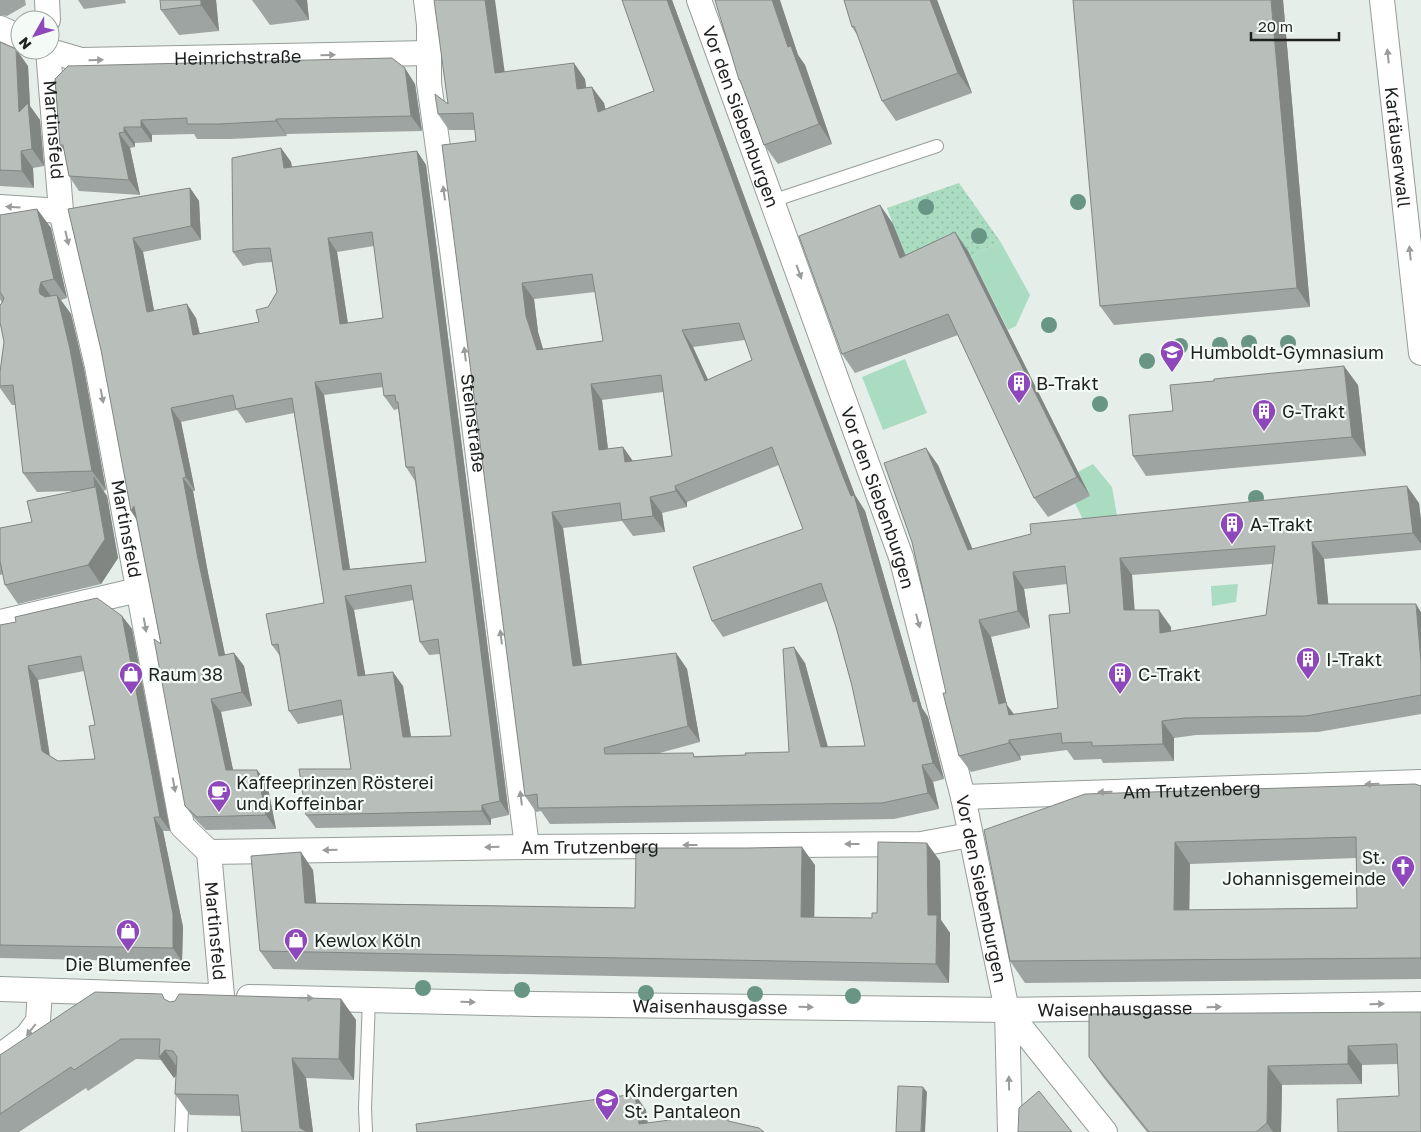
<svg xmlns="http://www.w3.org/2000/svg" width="1421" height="1132" font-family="'Golos Text',sans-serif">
<defs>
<pattern id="garden-dots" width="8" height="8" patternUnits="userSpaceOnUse" patternTransform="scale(1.25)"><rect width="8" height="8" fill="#a9dcc0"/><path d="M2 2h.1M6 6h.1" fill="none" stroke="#91bca5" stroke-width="1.8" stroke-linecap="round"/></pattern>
</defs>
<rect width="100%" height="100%" fill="#e6eee9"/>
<path fill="#a9dcc0" d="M 1000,241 L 1030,295 L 1016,326 L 1008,330 L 971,257 Z
M 905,359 L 927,413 L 883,430 L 862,377 Z
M 1093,464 L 1112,487 L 1120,533 L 1091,536 L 1075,503 L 1090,496 L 1078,472 Z
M 1238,584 L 1236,602 L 1212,606 L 1211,586 Z"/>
<path fill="url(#garden-dots)" d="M 959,183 L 1000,241 L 971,257 L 910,269 L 887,208 Z"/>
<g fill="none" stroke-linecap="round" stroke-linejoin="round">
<g stroke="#969d99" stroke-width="14">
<path id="lane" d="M 772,201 L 937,146
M 181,1132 L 183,1087
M 366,1132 L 365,1108 L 369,999"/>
</g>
<g stroke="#969d99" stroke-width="26">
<g id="street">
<path d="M 47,0 L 48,20"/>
<path id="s1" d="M 426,0 L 429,25 L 429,83 L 452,249 L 527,847"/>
<path id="s2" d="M 699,0 L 901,557 L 963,797 L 1007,1010 L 1010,1132"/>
<path id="s3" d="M 1382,0 L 1421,353"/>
<path d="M 0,28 L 20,37"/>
<path id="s4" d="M 47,50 L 81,60 L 429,53"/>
<path id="s5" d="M 48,50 L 61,211 L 97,366 L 182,826 L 209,852 L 222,996"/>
<path d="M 0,207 L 61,211"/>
<path d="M 0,622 L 138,590"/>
<path id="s6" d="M 963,797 L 1421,782"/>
<path id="s7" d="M 209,852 L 527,847 L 921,844 L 970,835"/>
<path d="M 0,989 L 211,996"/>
<path id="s8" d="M 249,997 L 534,1004 L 1007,1010 L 1421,1004"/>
<path d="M 1007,1010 L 1105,1132"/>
<path d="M 0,1056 L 27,1036 L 38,1021 L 40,991"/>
</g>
</g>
<use href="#lane" stroke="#fff" stroke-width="12"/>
<use href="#street" stroke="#fff" stroke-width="24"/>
</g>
<g fill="#689584">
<circle cx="1078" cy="202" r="8"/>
<circle cx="926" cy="207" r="8"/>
<circle cx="979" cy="236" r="8"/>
<circle cx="1049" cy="325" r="8"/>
<circle cx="1249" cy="343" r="8"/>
<circle cx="1288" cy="343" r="8"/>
<circle cx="1220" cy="345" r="8"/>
<circle cx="1180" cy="346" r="8"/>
<circle cx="1147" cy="361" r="8"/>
<circle cx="1100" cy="404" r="8"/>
<circle cx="1256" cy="498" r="8"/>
<circle cx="423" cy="988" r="8"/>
<circle cx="522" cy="990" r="8"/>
<circle cx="646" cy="993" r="8"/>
<circle cx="755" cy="994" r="8"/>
<circle cx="853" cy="996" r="8"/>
</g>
<path fill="#9ea4a1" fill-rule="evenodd" d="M 0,0 L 25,0 L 26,5 L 7,16 L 0,15 Z
M 78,0 L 125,0 L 126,3 L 84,9 Z
M 216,0 L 219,31 L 179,35 L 161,10 Z
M 252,0 L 307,0 L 309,20 L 270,25 Z
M 622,0 L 672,0 L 804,359 L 855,495 L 865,511 L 922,708 L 928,717 L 944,779 L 933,782 L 939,809 L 894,819 L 550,824 L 541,811 L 536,812 L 525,796 L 475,130 L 449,130 L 438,114 L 504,72 L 585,79 L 586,88 L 604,103 L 605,109 L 654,91 ZM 595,292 L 603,341 L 543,349 L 538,332 L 534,299 ZM 745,340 L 752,360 L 708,380 L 693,347 ZM 663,392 L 672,456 L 633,461 L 623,447 L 608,449 L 602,400 ZM 779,465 L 803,529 L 712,621 L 723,637 L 827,601 L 836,627 L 852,686 L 865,746 L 828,747 L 805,663 L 789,752 L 746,755 L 695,756 L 656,754 L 700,742 L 687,669 L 676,653 L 582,665 L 563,528 L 622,521 L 633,536 L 665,532 L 662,513 L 687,507 L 687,502 Z
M 844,0 L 937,0 L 972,93 L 896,121 L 882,101 L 858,36 L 852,27 Z
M 1283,0 L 1310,307 L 1114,325 L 1100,306 Z
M 780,2 L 798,55 L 805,65 L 832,144 L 778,164 L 764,145 L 742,85 L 739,80 Z
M 0,42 L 28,66 L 30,106 L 40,120 L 44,166 L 33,168 L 34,188 L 0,186 Z
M 55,79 L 415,84 L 422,131 L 286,134 L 287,136 L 230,139 L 197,139 L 194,134 L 152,135 L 152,142 L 135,143 L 135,147 L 130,148 L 140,195 L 79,191 L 69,176 L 64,150 L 60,145 Z
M 281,148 L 291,162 L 292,167 L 417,151 L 426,165 L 509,815 L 491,819 L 491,825 L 316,828 L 306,815 L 351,769 L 343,715 L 298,724 L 289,711 L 280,656 L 272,645 L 324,603 L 294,413 L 246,423 L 237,410 L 181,422 L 195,491 L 193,491 L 208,573 L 225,655 L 234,653 L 244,666 L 252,706 L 221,712 L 233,770 L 257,770 L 267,783 L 276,829 L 206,830 L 195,819 L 185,806 L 161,644 L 137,520 L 101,350 L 68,209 L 190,188 L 199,201 L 201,240 L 143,252 L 154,311 L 196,318 L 200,334 L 259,322 L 277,292 L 272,262 L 257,263 L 243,266 L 233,252 ZM 374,246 L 383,318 L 348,323 L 337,252 ZM 383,387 L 384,396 L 394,410 L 398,409 L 406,467 L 415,481 L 426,562 L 350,569 L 324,395 ZM 414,600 L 420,642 L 429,655 L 440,654 L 451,736 L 411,737 L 403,686 L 365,675 L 354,610 Z
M 880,205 L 893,224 L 905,255 L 955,232 L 968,251 L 1090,496 L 1048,517 L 1034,498 L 958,335 L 855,373 L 842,354 Z
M 37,209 L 51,228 L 67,298 L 61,300 L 71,314 L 84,369 L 106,490 L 103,491 L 107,496 L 118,558 L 101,584 L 18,604 L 5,585 L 3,574 L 0,575 L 0,528 L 32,522 L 74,491 L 37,492 L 23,473 L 16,405 L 12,405 L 0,388 L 0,372 L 4,342 L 2,303 L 0,299 L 0,215 Z
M 1358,385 L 1366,456 L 1146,476 L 1133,456 Z
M 938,465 L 972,549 L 1419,503 L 1421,520 L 1421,550 L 1324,559 L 1328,604 L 1421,612 L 1421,714 L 1318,732 L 1196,735 L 1174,738 L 1174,761 L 1103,763 L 1101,759 L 1074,760 L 1067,750 L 1020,756 L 1021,760 L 971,772 L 959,756 L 946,693 ZM 1273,564 L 1266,615 L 1171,631 L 1171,627 L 1134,610 L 1132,575 ZM 1067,584 L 1070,613 L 1058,708 L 1014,714 L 1007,705 L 991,637 L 1030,628 L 1024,589 Z
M 122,616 L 132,629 L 170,831 L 163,831 L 183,927 L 182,962 L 0,958 L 0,625 ZM 84,671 L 95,725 L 95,759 L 58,761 L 50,756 L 38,680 Z
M 1421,786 L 1421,979 L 1025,983 L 1010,961 L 984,830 ZM 1356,858 L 1357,908 L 1189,910 L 1190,864 Z
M 940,861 L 941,920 L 950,933 L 949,983 L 273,969 L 260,951 L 313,870 L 316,903 L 635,908 L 815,865 L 814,917 L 872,918 L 877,913 Z
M 341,999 L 356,1020 L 354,1080 L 306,1078 L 313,1132 L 242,1132 L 240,1116 L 190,1115 L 175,1094 L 176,1075 L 174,1078 L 161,1060 L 136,1059 L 88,1091 L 86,1088 L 19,1132 L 0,1132 L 0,1055 L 167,1001 L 170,1002 Z
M 1421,1012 L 1399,1096 L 1398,1064 L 1362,1065 L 1362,1084 L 1282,1085 L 1281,1132 L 1147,1132 L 1103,1077 L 1089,1057 Z"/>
<path fill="#818683" d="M 201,0 L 216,0 L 219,31 L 201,5 Z
M 295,0 L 307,0 L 309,20 Z
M 485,0 L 495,0 L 507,89 L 495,73 Z
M 667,0 L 672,0 L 804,359 L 855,495 L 865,511 L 922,708 L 928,717 L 944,779 L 933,763 L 844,479 L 792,343 Z
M 772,0 L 780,0 L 798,55 L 805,65 L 832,144 L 819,124 L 788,47 Z
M 930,0 L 937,0 L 972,93 L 958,73 Z
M 1271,0 L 1283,0 L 1310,307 L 1297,288 Z
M 16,49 L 28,66 L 30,106 L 40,120 L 44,166 L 32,149 L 19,112 Z
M 574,63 L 585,79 L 588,105 L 577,89 Z
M 405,68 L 415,84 L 422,131 L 411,116 Z
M 592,87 L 604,103 L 610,128 L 598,112 Z
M 276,119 L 286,134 L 287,136 L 276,121 Z
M 141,120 L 152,135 L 152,142 L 141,127 Z
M 124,127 L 135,143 L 135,147 L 124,132 Z
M 119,133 L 130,148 L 140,195 L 129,180 Z
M 281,148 L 291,162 L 294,181 L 284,168 Z
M 21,151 L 33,168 L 34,188 L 22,171 Z
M 417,151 L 426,165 L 509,815 L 500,801 Z
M 190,188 L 199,201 L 201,240 L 191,226 Z
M 880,205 L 893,224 L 914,276 L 900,258 Z
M 37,209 L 51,228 L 67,298 L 54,279 Z
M 955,232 L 968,251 L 1090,496 L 1077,477 Z
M 133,238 L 143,252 L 157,326 L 147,312 Z
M 328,238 L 337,252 L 350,338 L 340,324 Z
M 41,282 L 55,302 L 40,294 L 39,290 Z
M 522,283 L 534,299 L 538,332 L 548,366 L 537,350 L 526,316 Z
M 57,295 L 71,314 L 84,369 L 106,490 L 92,471 Z
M 187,304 L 196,318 L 203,349 L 193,335 Z
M 682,330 L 693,347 L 716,397 L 705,381 Z
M 1344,366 L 1358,385 L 1366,456 L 1352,437 Z
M 315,382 L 324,395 L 352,583 L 343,570 Z
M 591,384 L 602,400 L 610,466 L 599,450 Z
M 171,408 L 181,422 L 195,491 L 186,477 Z
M 623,447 L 634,463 L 625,462 Z
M 926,448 L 938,465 L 980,567 L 968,550 Z
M 94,477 L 107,496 L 118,558 L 101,584 L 88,565 L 105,539 Z
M 183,478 L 193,491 L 208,573 L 228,669 L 219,656 L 198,559 Z
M 675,486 L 687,502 L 687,507 L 676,491 Z
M 1407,486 L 1419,503 L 1421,520 L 1421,544 L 1413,533 Z
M 650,497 L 662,513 L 665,532 L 653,516 Z
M 134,506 L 140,525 L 131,511 Z
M 552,512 L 563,528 L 584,682 L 573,666 Z
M 1312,542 L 1324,559 L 1330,621 L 1318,604 Z
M 1120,558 L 1132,575 L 1136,627 L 1124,610 Z
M 1013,572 L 1024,589 L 1030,628 L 1018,611 Z
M 345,596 L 354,610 L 368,690 L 358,676 Z
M 1416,604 L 1421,612 L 1421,662 Z
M 1159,610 L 1171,627 L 1171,650 L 1160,633 Z
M 122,616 L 132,629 L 170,831 L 160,817 Z
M 979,620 L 991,637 L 1007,705 L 1017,719 L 1020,731 L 999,704 Z
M 794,647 L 805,663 L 832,763 L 821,747 Z
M 234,653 L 244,666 L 252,706 L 242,692 Z
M 676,653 L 687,669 L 700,742 L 688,726 Z
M 28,666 L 38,680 L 51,765 L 42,751 Z
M 393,672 L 403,686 L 413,750 L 403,737 Z
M 211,699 L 221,712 L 236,784 L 226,770 Z
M 1162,721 L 1174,738 L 1174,761 L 1163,744 Z
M 1009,740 L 1020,756 L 1021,760 L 1009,743 Z
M 922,765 L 933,782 L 939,809 L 928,793 Z
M 257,770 L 267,783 L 276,829 L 266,815 Z
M 482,805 L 491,819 L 491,825 L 482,811 Z
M 154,817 L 163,831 L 183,927 L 182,962 L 173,948 Z
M 1175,842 L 1190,864 L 1189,931 L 1174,910 Z
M 927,843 L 940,861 L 941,920 L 950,933 L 949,983 L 936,964 L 928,915 Z
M 802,847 L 815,865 L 814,935 L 801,917 Z
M 301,852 L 313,870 L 318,921 L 305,903 Z
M 341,999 L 356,1020 L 354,1080 L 339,1059 Z
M 1348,1046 L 1362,1065 L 1362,1084 L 1348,1064 Z
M 165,1050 L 180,1071 L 174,1078 L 159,1057 Z
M 292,1058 L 306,1078 L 313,1132 L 303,1132 L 300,1128 Z
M 1268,1066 L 1282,1085 L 1281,1132 L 1273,1132 L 1267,1123 Z
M 923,1087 L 927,1092 L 925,1132 L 921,1132 Z
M 635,1094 L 646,1110 L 649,1132 L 639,1124 Z"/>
<path fill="#b8bfbb" stroke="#818683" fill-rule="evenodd" d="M 160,0 L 201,0 L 201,5 L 161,10 Z
M 434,0 L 485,0 L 495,73 L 574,63 L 577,89 L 592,87 L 598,112 L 654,91 L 622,0 L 667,0 L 792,343 L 844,479 L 851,496 L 854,495 L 913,702 L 917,701 L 933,763 L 922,765 L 928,793 L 882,803 L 538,808 L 537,794 L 525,796 L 442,145 L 476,141 L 473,113 L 438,114 L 435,94 L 448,104 ZM 592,274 L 603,341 L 537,350 L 526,316 L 522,283 ZM 739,323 L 752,360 L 705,381 L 682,330 ZM 661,375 L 672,456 L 625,462 L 623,447 L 599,450 L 591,384 ZM 772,447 L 803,529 L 693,567 L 712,621 L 821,583 L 836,627 L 852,686 L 865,746 L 821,747 L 794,647 L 783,649 L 789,752 L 745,753 L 746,755 L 694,757 L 693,753 L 605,754 L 604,748 L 688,726 L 676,653 L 573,666 L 552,512 L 620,503 L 622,520 L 653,516 L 650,497 L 676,491 L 675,486 Z
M 715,0 L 772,0 L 788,47 L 791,46 L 819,124 L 764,145 L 740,80 L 739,80 Z
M 844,0 L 930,0 L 958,73 L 882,101 L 854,26 L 852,27 Z
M 1073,0 L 1271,0 L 1297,288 L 1100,306 Z
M 0,42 L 16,49 L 19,112 L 28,103 L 32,149 L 21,151 L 22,171 L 0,170 Z
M 392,58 L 405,68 L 411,116 L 276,119 L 276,121 L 219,124 L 187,124 L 187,118 L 141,120 L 141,127 L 124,127 L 124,132 L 119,133 L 129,180 L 69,176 L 63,145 L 60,145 L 55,79 L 68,66 Z
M 281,148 L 284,168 L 417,151 L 500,801 L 482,805 L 482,811 L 306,815 L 299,769 L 351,769 L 341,700 L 289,711 L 278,644 L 272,645 L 266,614 L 324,603 L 292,398 L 236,409 L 233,395 L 171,408 L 186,477 L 183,478 L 198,559 L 219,656 L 234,653 L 242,692 L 211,699 L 226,770 L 257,770 L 266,815 L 197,817 L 185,806 L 154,639 L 161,644 L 134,506 L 131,511 L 101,350 L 68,209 L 190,188 L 191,226 L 133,238 L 147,312 L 187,304 L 193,335 L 259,322 L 256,310 L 268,307 L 277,292 L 270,248 L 247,249 L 233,252 L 232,158 ZM 372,232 L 383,318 L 340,324 L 328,238 ZM 381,373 L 384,396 L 395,395 L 396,402 L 398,402 L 406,467 L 414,467 L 426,562 L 343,570 L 315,382 ZM 411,585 L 420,642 L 438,639 L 451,736 L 403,737 L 393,672 L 358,676 L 345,596 Z
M 880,205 L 900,258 L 955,232 L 1077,477 L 1034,498 L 948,314 L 842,354 L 799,236 Z
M 37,209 L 54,279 L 41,282 L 39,290 L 40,294 L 45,297 L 57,295 L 70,349 L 92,471 L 23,473 L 13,385 L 0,386 L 0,372 L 4,342 L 0,322 L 0,305 L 2,303 L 4,298 L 0,292 L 0,215 Z
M 1344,366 L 1352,437 L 1133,456 L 1129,415 L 1173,411 L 1170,385 L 1214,381 L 1214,379 Z
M 926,448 L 968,550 L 1031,534 L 1030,524 L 1407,486 L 1413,533 L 1312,542 L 1318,604 L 1416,604 L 1421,662 L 1421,695 L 1306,716 L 1184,718 L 1162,721 L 1163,744 L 1092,746 L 1092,742 L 1062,743 L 1061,733 L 1009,740 L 1009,743 L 959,756 L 943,693 L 946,693 L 912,542 L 884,463 ZM 1275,546 L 1266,615 L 1160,633 L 1159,610 L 1124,610 L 1120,558 ZM 1065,566 L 1070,613 L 1049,615 L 1058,708 L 1009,715 L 1006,702 L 999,704 L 979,620 L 1018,611 L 1013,572 Z
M 94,477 L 105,539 L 88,565 L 5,585 L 0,561 L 0,528 L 32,522 L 27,501 L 95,487 Z
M 97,598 L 122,616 L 160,817 L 154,817 L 173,914 L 173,948 L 0,945 L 0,625 L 16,622 L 15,617 ZM 81,656 L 95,725 L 89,726 L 95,759 L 58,761 L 42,751 L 28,666 Z
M 1415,784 L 1421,786 L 1421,958 L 1010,961 L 984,830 L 1085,794 ZM 1356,837 L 1357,908 L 1174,910 L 1175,842 Z
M 878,842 L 927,843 L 928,915 L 937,915 L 936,964 L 260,951 L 251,856 L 301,852 L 305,903 L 635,908 L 636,848 L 748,848 L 802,847 L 801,917 L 872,918 L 872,913 L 877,913 Z
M 95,992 L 162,994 L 164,999 L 170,1002 L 175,1001 L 179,994 L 341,999 L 339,1059 L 292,1058 L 300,1128 L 307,1132 L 242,1132 L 238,1095 L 175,1094 L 177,1057 L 173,1051 L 165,1050 L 159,1057 L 160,1039 L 121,1039 L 74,1070 L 71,1067 L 0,1114 L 0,1055 Z
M 1421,1012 L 1421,1132 L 1338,1132 L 1337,1099 L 1399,1096 L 1397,1044 L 1348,1046 L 1348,1064 L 1268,1066 L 1267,1123 L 1256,1132 L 1149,1132 L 1089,1057 L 1089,1014 Z
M 898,1086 L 923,1087 L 921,1132 L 896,1132 Z
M 1039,1091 L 1072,1132 L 1018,1132 L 1019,1108 Z
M 635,1094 L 639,1124 L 670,1120 L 681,1114 L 702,1111 L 728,1118 L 728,1121 L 759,1128 L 764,1132 L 417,1132 L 416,1124 Z"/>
<defs><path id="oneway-solid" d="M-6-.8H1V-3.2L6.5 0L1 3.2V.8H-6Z" transform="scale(1.25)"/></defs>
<g fill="#9a9b9b">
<use href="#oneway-solid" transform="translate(328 55) rotate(-1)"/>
<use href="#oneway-solid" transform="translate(1388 56) rotate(-96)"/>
<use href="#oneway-solid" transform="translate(96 60) rotate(-1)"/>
<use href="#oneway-solid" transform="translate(444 193) rotate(-98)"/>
<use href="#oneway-solid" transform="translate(13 207) rotate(-176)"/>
<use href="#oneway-solid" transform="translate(67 238) rotate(77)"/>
<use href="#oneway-solid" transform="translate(1410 253) rotate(-96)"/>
<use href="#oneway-solid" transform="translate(799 272) rotate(70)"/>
<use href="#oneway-solid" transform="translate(465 354) rotate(-97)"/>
<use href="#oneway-solid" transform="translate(102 396) rotate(79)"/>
<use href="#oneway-solid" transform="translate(918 621) rotate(75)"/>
<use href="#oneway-solid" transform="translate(145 625) rotate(80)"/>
<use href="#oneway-solid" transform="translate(501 637) rotate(-97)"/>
<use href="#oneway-solid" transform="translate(1372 784) rotate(178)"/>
<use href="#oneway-solid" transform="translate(174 785) rotate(80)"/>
<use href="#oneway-solid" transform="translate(1105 792) rotate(178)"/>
<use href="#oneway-solid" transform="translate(521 798) rotate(-97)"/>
<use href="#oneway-solid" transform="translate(852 844) rotate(180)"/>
<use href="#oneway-solid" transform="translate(690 845) rotate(180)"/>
<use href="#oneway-solid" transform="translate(492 847) rotate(179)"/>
<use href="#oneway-solid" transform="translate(330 850) rotate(179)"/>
<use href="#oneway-solid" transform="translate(306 998) rotate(1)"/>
<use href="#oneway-solid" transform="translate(468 1002) rotate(2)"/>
<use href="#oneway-solid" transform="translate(1377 1004) rotate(-1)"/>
<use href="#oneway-solid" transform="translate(806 1007) rotate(1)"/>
<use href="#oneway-solid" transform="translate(1214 1007) rotate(-1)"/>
<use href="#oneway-solid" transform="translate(31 1030) rotate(128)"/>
<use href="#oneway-solid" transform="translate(1009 1083) rotate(-91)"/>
</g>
<defs>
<g id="school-pin" transform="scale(1.25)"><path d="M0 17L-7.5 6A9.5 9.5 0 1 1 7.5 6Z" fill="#8f48bb" stroke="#f4fbf7"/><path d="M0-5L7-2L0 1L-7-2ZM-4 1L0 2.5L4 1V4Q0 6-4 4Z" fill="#fff"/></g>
<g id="building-pin" transform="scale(1.25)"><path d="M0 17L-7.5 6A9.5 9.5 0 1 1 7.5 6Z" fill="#8f48bb" stroke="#f4fbf7"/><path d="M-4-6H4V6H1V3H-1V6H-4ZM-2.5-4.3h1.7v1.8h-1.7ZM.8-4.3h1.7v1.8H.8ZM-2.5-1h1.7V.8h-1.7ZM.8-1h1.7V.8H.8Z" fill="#fff"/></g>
<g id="shop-pin" transform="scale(1.25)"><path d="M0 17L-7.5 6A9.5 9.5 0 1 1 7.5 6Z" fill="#8f48bb" stroke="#f4fbf7"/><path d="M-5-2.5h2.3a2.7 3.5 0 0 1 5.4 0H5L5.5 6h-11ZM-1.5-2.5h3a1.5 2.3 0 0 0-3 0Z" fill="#fff"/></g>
<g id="cafe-pin" transform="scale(1.25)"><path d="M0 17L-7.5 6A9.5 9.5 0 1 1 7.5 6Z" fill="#8f48bb" stroke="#f4fbf7"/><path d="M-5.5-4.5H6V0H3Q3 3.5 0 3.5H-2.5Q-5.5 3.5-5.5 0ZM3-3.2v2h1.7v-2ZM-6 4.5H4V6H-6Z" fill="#fff"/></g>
<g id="church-pin" transform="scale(1.25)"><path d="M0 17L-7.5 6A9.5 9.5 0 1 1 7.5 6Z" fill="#8f48bb" stroke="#f4fbf7"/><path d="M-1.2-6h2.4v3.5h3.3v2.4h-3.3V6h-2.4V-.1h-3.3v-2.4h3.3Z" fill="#fff"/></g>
</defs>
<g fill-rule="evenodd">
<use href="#school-pin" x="1172" y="352"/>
<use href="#building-pin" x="1019" y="383"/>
<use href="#building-pin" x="1264" y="411"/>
<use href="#building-pin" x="1232" y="524"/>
<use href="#building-pin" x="1308" y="659"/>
<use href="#shop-pin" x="131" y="674"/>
<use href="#building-pin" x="1120" y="674"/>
<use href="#cafe-pin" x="219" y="792"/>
<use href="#church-pin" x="1403" y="867"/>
<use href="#shop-pin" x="128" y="931"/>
<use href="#shop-pin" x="296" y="940"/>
<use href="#school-pin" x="607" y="1100"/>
</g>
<g text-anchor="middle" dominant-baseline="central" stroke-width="4.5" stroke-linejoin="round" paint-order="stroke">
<g font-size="18" fill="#1f2120" stroke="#f4fbf7">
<text stroke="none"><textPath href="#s4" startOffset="192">Heinrichstraße</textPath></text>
<text stroke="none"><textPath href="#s2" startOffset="124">Vor den Siebenburgen</textPath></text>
<text stroke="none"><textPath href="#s5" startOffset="80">Martinsfeld</textPath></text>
<text stroke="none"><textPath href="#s3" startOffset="148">Kartäuserwall</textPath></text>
<text stroke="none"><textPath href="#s1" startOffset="426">Steinstraße</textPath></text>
<text stroke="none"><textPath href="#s2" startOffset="529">Vor den Siebenburgen</textPath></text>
<text stroke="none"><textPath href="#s5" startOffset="486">Martinsfeld</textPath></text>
<text stroke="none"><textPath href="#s6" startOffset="229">Am Trutzenberg</textPath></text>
<text stroke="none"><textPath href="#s7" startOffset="381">Am Trutzenberg</textPath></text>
<text stroke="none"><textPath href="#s2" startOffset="934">Vor den Siebenburgen</textPath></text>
<text stroke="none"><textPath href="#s5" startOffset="905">Martinsfeld</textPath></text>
<text stroke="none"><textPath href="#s8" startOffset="461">Waisenhausgasse</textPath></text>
<text stroke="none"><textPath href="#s8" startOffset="866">Waisenhausgasse</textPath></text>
</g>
<g font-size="18" fill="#1f2120" stroke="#f4fbf7" text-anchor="start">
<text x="1190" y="352">Humboldt-Gymnasium</text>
<text x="1036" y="383">B-Trakt</text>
<text x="1282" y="411">G-Trakt</text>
<text x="1250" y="524">A-Trakt</text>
<text x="1326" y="659">I-Trakt</text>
<text x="148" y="674">Raum 38</text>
<text x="1138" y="674">C-Trakt</text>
<text x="236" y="782">Kaffeeprinzen Rösterei<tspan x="236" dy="21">und Koffeinbar</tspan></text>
<text x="1386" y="857" text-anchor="end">St.<tspan x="1386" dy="21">Johannisgemeinde</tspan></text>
<text x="314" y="940">Kewlox Köln</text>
<text x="128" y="964" text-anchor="middle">Die Blumenfee</text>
<text x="624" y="1090">Kindergarten<tspan x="624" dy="21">St. Pantaleon</tspan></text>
</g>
</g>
<g transform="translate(35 35) rotate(231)"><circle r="24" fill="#f4fbf7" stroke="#9fa4a1"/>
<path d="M0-4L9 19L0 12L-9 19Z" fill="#8f48bb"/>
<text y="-8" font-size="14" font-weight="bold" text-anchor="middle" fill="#1f2120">N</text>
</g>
<path d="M1251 32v8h88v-8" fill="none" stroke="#1f2120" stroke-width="2.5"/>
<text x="1258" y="32" font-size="15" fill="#1f2120" stroke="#f4fbf7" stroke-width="4" paint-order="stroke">20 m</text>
</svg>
